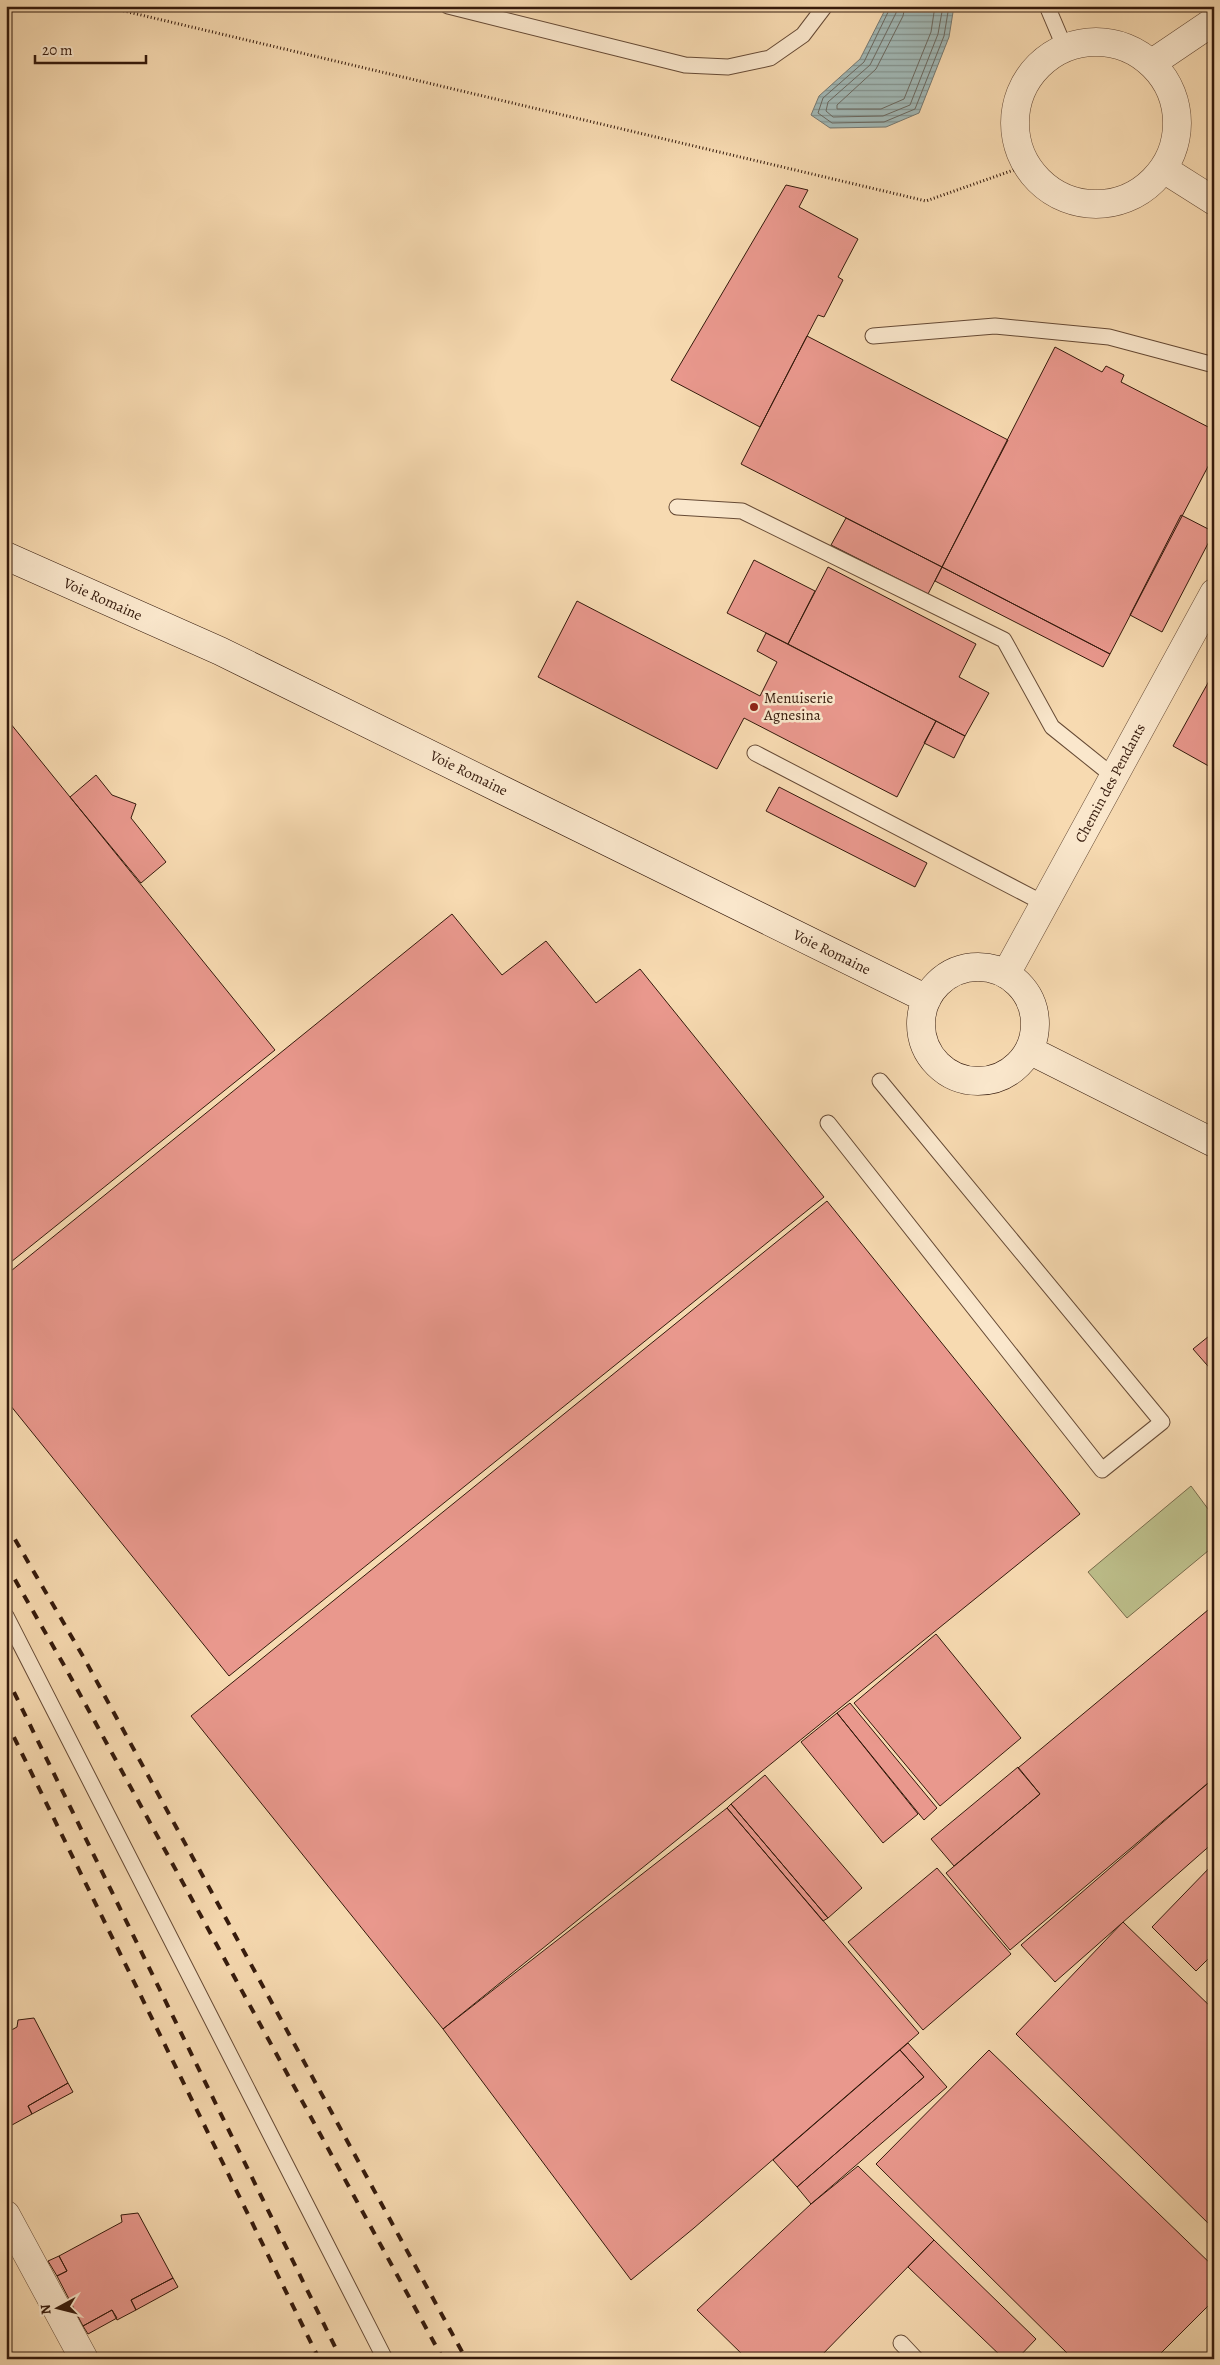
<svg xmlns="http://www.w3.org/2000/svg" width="1220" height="2365" font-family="Alegreya,serif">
<defs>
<pattern id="water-rules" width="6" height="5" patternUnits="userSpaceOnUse" patternTransform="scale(1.25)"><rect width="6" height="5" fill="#a1b8b6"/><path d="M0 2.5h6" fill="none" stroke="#849592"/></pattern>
</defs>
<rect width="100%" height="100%" fill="#f7dab1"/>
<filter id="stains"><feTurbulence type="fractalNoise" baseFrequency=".004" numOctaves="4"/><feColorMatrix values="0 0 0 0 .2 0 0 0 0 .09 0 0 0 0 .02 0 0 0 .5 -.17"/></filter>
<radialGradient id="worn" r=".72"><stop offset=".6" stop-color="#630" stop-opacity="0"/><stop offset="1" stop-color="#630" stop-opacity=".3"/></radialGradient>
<path fill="#bdbf8b" stroke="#796c4c" d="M 1191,1486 L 1214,1517 L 1214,1546 L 1127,1618 L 1088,1572 Z"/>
<path fill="url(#water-rules)" stroke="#767972" d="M 887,6 L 954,6 L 949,37 L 919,113 L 886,127 L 830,128 L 811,115 L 819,96 L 860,59 Z"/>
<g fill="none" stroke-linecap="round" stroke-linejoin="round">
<path stroke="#6b6961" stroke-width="1" d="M 891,6 L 864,62 L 823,98 L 818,113 L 832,123 L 884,122 L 915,109 L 944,36 L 949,6
M 898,6 L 896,13 L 870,65 L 828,102 L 826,111 L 833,117 L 883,116 L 910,105 L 938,34 L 943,6
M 905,6 L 903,16 L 876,69 L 837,105 L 837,109 L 881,109 L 904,99 L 931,32 L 935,6"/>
</g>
<path fill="#e9988d" stroke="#351a0c" d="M 786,185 L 808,190 L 799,207 L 858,239 L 838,277 L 843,280 L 824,317 L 818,315 L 760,427 L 671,380 Z
M 807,336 L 1008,440 L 942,567 L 741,464 Z
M 1055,347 L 1102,372 L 1106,366 L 1124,375 L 1121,382 L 1214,430 L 1214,455 L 1110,654 L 942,567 Z
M 1181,515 L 1214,532 L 1162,632 L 1130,615 Z
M 846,518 L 942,567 L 928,594 L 831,545 Z
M 754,560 L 815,591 L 788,644 L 727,613 Z
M 828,567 L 976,644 L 959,677 L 989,693 L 965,736 L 788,644 Z
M 942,567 L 1110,654 L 1103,667 L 935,581 Z
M 577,601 L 760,696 L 777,662 L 757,651 L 766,633 L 936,721 L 897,797 L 744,718 L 717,769 L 538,677 Z
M 1214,672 L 1214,769 L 1173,746 Z
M 6,718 L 275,1050 L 6,1266 Z
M 936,721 L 965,736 L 954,758 L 924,743 Z
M 96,775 L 112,795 L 136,804 L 131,818 L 166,862 L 141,883 L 70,797 Z
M 779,787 L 927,863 L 915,887 L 766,811 Z
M 452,914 L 502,975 L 546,941 L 596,1003 L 640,969 L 824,1197 L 229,1676 L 6,1400 L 6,1275 Z
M 827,1201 L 1080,1514 L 443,2029 L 191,1716 Z
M 1214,1332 L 1214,1373 L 1193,1349 Z
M 1214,1605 L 1214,1778 L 1010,1950 L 946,1873 L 1040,1794 L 1018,1768 Z
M 936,1634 L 1021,1738 L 940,1806 L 854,1703 Z
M 850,1703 L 937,1808 L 924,1820 L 837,1713 Z
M 837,1713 L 918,1814 L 883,1843 L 801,1742 Z
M 1018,1767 L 1040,1794 L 954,1866 L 931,1839 Z
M 765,1775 L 862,1888 L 828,1918 L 731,1804 Z
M 1214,1778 L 1214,1842 L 1055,1982 L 1021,1945 Z
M 731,1804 L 828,1918 L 823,1921 L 727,1808 Z
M 727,1808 L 919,2033 L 694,2228 L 631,2280 L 443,2029 Z
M 1214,1863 L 1214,1953 L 1196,1971 L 1152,1927 Z
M 937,1868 L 1011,1954 L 923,2030 L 848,1942 Z
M 1123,1922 L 1214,2010 L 1214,2229 L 1016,2034 Z
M 34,2018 L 68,2083 L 28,2106 L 32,2114 L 12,2125 L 8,2116 L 6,2117 L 6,2033 L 17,2027 L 18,2020 Z
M 908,2043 L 947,2087 L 811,2204 L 797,2187 L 924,2077 L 900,2050 Z
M 900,2050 L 924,2077 L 797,2187 L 773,2160 Z
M 989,2050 L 1214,2267 L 1214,2300 L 1155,2359 L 1073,2359 L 876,2164 Z
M 68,2083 L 73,2092 L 32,2114 L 28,2106 Z
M 8,2116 L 12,2125 L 6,2128 L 6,2117 Z
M 858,2166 L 934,2240 L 818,2359 L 747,2359 L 697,2310 L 811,2204 Z
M 138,2213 L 173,2278 L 131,2300 L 136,2310 L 117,2320 L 112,2310 L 83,2326 L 57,2276 L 67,2271 L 59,2256 L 122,2222 L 121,2215 Z
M 934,2240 L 1036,2339 L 1017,2359 L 1004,2359 L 908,2267 Z
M 59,2256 L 67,2271 L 57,2276 L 48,2261 Z
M 173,2278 L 178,2287 L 136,2310 L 131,2300 Z
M 112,2310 L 117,2318 L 88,2334 L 83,2326 Z"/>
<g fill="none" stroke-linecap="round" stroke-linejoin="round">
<g stroke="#664a35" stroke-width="17">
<path id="service" d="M 448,6 L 685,65 L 728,67 L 770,58 L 803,35 L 825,6
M 1047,6 L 1064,46
M 873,336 L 995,326 L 1109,337 L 1214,365
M 677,507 L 742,511 L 1004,640 L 1052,727 L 1113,776
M 755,753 L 1045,904
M 828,1123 L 1102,1470 L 1162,1422 L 880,1081
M 6,1616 L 385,2359
M 901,2343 L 916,2359"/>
</g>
<g stroke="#664a35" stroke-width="29">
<path id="minor" d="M1015 123a81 81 0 1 1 162 0a81 81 0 1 1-162 0Z
M 1152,63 L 1214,21
M 1165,170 L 1214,201
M 1006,974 L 1214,593
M 6,2215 L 84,2359"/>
</g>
<g stroke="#351a0c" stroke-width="29">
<path id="secondary" d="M 6,556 L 220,651 L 927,999
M921 1024a57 57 0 1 1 114 0a57 57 0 1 1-114 0Z
M 1029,1050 L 1214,1143"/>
</g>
<path stroke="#351a0c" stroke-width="3" stroke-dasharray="1 2.5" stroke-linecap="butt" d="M 103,6 L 926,201 L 1025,166"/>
<use href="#service" stroke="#fae7cc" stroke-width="15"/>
<use href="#minor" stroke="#fae7cc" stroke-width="28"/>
<use href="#secondary" stroke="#fae7cc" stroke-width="28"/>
<path stroke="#351a0c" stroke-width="4" stroke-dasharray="9 9" stroke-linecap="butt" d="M 6,1524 L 84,1658 L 466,2359
M 6,1564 L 65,1667 L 443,2359
M 6,1676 L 341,2359
M 6,1721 L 319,2359"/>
</g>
<circle fill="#8f2418" stroke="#fae7cc" stroke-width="2" cx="754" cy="707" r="5"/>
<g text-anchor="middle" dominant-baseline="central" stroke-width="5" stroke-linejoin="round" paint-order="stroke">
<g font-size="15" fill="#351a0c" stroke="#fae7cc">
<text transform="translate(103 599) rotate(24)">Voie Romaine</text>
<text transform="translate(469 773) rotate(26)">Voie Romaine</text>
<text transform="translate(1110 783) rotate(-62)">Chemin des Pendants</text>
<text transform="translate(832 952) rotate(26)">Voie Romaine</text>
</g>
<g font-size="15" fill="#351a0c" stroke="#fae7cc" text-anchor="start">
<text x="764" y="698">Menuiserie<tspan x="764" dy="17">Agnesina</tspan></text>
</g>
</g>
<rect width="1220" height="2365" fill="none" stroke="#f7dab1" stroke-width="25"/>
<rect x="8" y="8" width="1205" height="2350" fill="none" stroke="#351a0c" stroke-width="2.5"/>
<rect x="12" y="12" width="1195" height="2340" fill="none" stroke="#351a0c"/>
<g transform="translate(58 2308) rotate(263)" stroke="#fae7cc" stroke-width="4" paint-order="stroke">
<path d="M0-4L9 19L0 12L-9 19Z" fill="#351a0c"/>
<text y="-8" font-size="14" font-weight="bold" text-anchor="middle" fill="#351a0c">N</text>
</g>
<path d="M35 55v8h111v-8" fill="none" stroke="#351a0c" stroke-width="2.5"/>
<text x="42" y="55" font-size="15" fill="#351a0c" stroke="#fae7cc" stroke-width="4" paint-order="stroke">20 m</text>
<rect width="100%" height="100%" filter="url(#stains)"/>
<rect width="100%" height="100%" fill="url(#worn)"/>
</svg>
